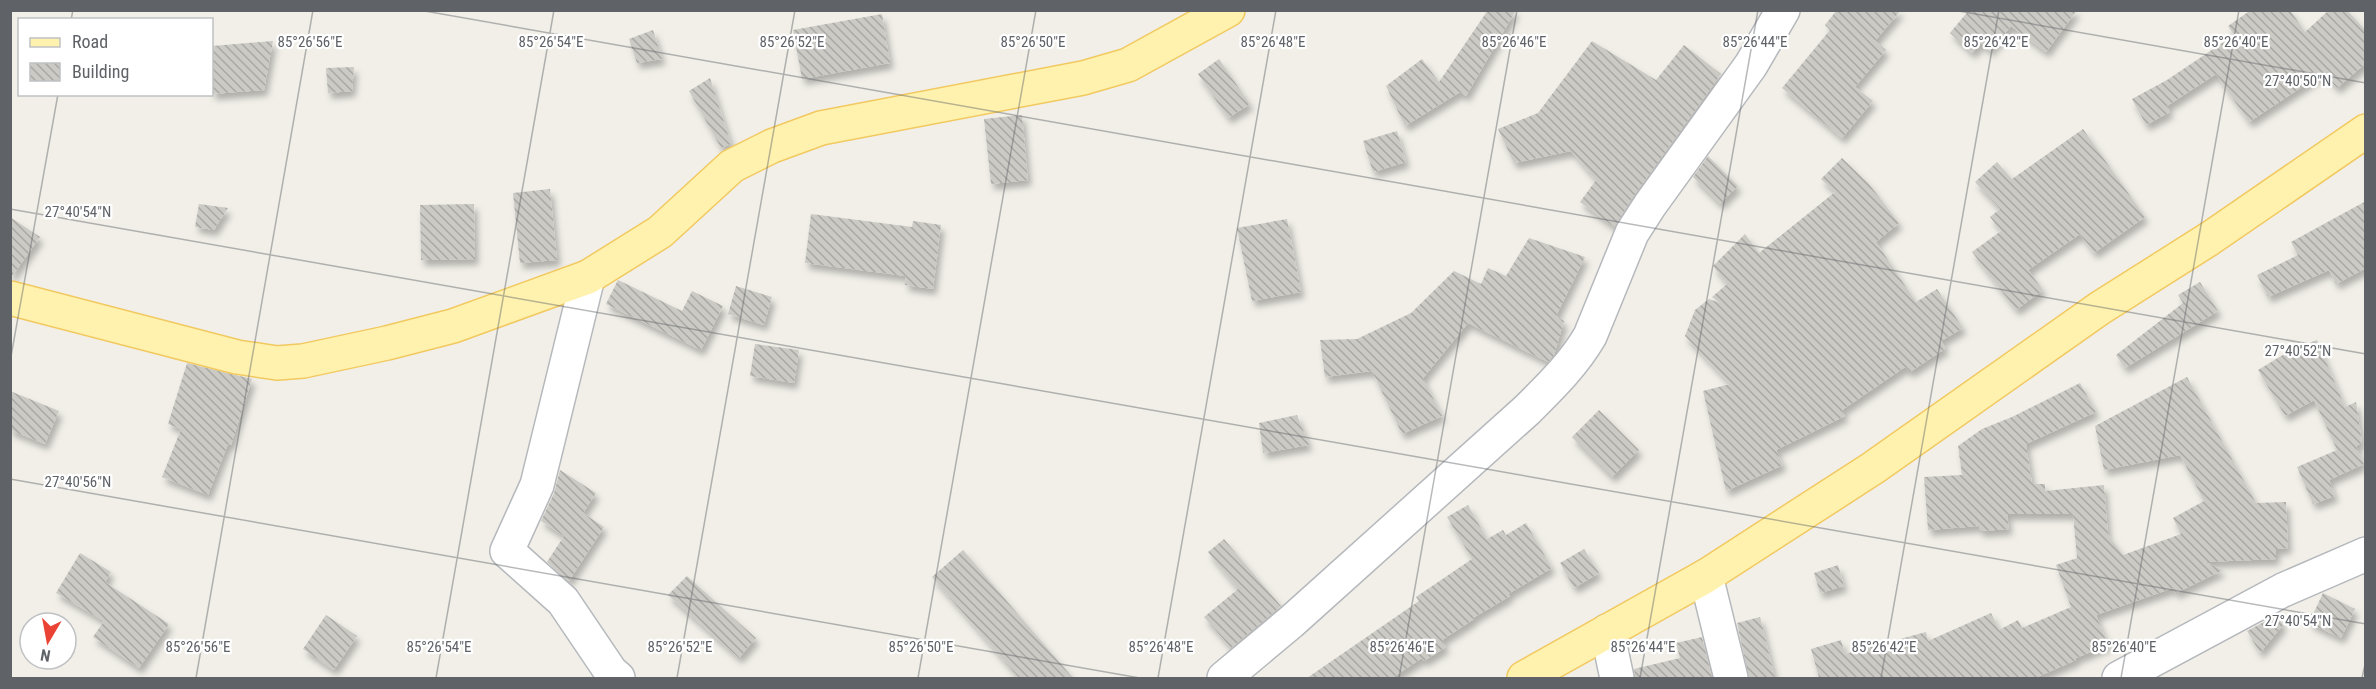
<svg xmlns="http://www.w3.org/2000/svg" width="2376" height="689" font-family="'Roboto Condensed',sans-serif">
<defs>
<pattern id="building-back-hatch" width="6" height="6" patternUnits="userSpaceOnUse" patternTransform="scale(1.5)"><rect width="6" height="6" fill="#cccac5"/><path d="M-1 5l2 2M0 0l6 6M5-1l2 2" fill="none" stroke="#a9a8a4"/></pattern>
<filter id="shadow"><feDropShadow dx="3.5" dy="6" stdDeviation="3" flood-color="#0004"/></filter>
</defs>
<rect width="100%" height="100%" fill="#f1efe8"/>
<path fill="url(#building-back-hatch)" filter="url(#shadow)" d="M 1488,10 L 1516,10 L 1466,96 L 1460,92 L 1405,126 L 1386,86 L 1422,59 L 1439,82 Z
M 1837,10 L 1901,10 L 1875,41 L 1886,50 L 1855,87 L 1873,101 L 1842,138 L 1782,88 L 1830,30 L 1825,25 Z
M 1969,10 L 2077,10 L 2046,52 L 2011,26 L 1990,51 L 1981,43 L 1972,53 L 1950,33 Z
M 2251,10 L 2290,10 L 2305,32 L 2329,10 L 2347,10 L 2366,31 L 2366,63 L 2337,88 L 2323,73 L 2249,122 L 2216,74 L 2167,106 L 2170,112 L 2146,125 L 2132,99 L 2167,80 L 2234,35 L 2228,26 Z
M 882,14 L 890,63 L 802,79 L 793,30 Z
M 653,30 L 662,59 L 637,63 L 629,39 Z
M 273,41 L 264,90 L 212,94 L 212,46 Z
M 1592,41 L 1656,80 L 1684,45 L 1721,74 L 1635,194 L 1614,227 L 1580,202 L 1596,180 L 1571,151 L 1514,163 L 1498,129 L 1538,113 Z
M 1219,59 L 1250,104 L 1228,118 L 1198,74 Z
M 354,67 L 352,91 L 328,93 L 326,68 Z
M 710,78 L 731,144 L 721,148 L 689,91 Z
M 1022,115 L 1028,180 L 991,184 L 984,119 Z
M 2083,129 L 2145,217 L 2094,253 L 2080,234 L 2028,270 L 2043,290 L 2016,310 L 1972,252 L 2001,231 L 1990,217 L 2000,209 L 1975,182 L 1997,162 L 2012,179 Z
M 1397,131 L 1406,162 L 1373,172 L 1363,141 Z
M 1708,156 L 1738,186 L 1720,204 L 1693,177 Z
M 1842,158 L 1869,184 L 1899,223 L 1876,242 L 1916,302 L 1937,289 L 1963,328 L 1941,341 L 1946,348 L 1910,372 L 1905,367 L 1842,410 L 1845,416 L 1776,450 L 1783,465 L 1726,491 L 1703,391 L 1730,384 L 1685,336 L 1695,310 L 1709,299 L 1720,303 L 1712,297 L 1727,284 L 1713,266 L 1745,234 L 1759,253 L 1835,192 L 1821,179 Z
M 550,189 L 557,260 L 520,263 L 513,193 Z
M 2366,201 L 2366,268 L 2336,284 L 2329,270 L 2268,297 L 2257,275 L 2298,255 L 2291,242 Z
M 199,204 L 228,208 L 214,230 L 195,227 Z
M 474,204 L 475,259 L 421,260 L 420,205 Z
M 811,214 L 912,227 L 913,221 L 941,225 L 933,289 L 905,285 L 906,276 L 805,263 Z
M 10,217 L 40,237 L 10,279 Z
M 1287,219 L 1301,292 L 1252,301 L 1237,228 Z
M 1529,238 L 1585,257 L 1556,316 L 1564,321 L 1554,355 L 1548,362 L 1468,323 L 1423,378 L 1442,416 L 1402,434 L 1372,371 L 1325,377 L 1320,340 L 1357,339 L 1411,313 L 1454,271 L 1481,284 L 1488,268 L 1506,276 Z
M 618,280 L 682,311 L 692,291 L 723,306 L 701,350 L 606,304 Z
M 2200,282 L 2218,311 L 2125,368 L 2116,355 L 2183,303 L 2178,295 Z
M 736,286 L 772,297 L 764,325 L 728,314 Z
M 2317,340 L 2345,407 L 2356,402 L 2362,443 L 2356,446 L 2364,464 L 2329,480 L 2335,496 L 2313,504 L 2297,467 L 2337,450 L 2314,400 L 2285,416 L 2258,370 L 2291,350 Z
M 755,344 L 799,350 L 794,383 L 750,376 Z
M 187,363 L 252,379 L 231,445 L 228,444 L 208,495 L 162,477 L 181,429 L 168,424 Z
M 2187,377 L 2256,503 L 2286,502 L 2288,548 L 2276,549 L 2276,559 L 2205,562 L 2223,570 L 2176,593 L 2173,588 L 2096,615 L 2108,645 L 2076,658 L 2076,660 L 2035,678 L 1819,678 L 1811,649 L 1841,640 L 1845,654 L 1926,632 L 1928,641 L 1991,613 L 1999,630 L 2018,620 L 2022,628 L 2071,607 L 2056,565 L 2077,558 L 2073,514 L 2007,514 L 2009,529 L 1980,531 L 1979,526 L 1928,530 L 1924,477 L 1962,475 L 1958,446 L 1982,429 L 2012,417 L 2080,383 L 2096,412 L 2026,444 L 2032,484 L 2045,484 L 2045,491 L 2104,485 L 2108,535 L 2123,555 L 2181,534 L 2173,518 L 2204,501 L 2180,455 L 2104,470 L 2095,426 Z
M 10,391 L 59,411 L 45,444 L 10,430 Z
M 1599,410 L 1639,450 L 1612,477 L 1572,437 Z
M 1297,415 L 1309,445 L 1263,453 L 1259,423 Z
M 560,470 L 596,493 L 583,513 L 604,527 L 569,581 L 547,562 L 564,536 L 541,521 L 554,493 Z
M 1468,505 L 1487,539 L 1503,530 L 1506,535 L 1526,523 L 1552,568 L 1508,594 L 1510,596 L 1473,618 L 1474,619 L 1442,640 L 1446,647 L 1424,661 L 1422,658 L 1392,678 L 1307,678 L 1419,601 L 1416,597 L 1472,559 L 1447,517 Z
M 1224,539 L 1281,606 L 1231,648 L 1204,617 L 1238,589 L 1208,552 Z
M 1584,549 L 1599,573 L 1574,588 L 1560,563 Z
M 963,550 L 1073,678 L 1019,678 L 932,577 Z
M 80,553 L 111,572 L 105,582 L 169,624 L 139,668 L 93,637 L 104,621 L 56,593 Z
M 1838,565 L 1844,586 L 1820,593 L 1814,573 Z
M 687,576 L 756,638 L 739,658 L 668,595 Z
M 2323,593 L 2355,609 L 2341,638 L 2309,623 Z
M 326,615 L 357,636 L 334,670 L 303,649 Z
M 2277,615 L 2283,625 L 2260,653 L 2247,631 Z
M 1760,617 L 1775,678 L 1749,678 L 1737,623 Z
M 1702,637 L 1712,678 L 1635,678 L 1634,669 L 1680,658 L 1676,643 Z"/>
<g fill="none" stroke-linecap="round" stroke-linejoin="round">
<g stroke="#b5b8bc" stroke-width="36">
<path id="minor" d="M 588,277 L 537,485 L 507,551 L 563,601 L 611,672 L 618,678
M 1706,576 L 1731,678
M 1607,631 L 1617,678
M 1224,678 L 1291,622 L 1527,410 C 1550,387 1573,365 1590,336 L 1632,233 L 1650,205 L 1751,65 L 1783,10
M 2119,678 L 2283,590 L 2366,554"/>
</g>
<g stroke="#f2c960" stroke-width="36">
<path id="major" d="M 10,298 L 237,357 L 277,363 L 303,361 L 387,343 L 453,326 L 588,277 L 660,232 L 732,166 L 772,146 L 821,128 L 1083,78 L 1128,65 L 1228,10
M 1524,678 L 1706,576 L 1873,468 L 2100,308 L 2209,239 L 2366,131"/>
</g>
<use href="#minor" stroke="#fff" stroke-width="33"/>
<use href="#major" stroke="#fff2af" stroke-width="33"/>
</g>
<path fill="none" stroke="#5f6368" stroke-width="1.5" stroke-opacity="0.45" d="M 419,10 L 2366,354M 1953,10 L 2366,83M 71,20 L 73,10M 10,209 L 2366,624M 10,362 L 58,94M 10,479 L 1140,678M 196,678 L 313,10M 436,678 L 554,10M 677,678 L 795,10M 918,678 L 1036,10M 1158,678 L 1276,10M 1399,678 L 1517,10M 1640,678 L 1758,10M 1881,678 L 1999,10M 2121,678 L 2239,10M 2362,678 L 2366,660"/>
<g font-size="15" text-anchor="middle" fill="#5f6368" stroke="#fff" stroke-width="4.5" stroke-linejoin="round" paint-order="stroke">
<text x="310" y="47">85°26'56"E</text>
<text x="551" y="47">85°26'54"E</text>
<text x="792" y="47">85°26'52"E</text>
<text x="1033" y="47">85°26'50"E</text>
<text x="1273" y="47">85°26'48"E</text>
<text x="1514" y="47">85°26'46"E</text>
<text x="1755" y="47">85°26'44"E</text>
<text x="1996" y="47">85°26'42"E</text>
<text x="2236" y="47">85°26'40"E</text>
<text x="2298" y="86">27°40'50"N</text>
<text x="78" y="217">27°40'54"N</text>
<text x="2298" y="356">27°40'52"N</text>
<text x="78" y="487">27°40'56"N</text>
<text x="2298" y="626">27°40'54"N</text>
<text x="198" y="652">85°26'56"E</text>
<text x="439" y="652">85°26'54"E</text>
<text x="680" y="652">85°26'52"E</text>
<text x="921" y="652">85°26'50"E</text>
<text x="1161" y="652">85°26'48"E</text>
<text x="1402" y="652">85°26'46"E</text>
<text x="1643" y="652">85°26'44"E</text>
<text x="1884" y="652">85°26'42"E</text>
<text x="2124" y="652">85°26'40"E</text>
</g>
<rect width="2376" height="689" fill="none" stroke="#5f6368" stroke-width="24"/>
<rect x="18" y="18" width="195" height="78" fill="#ffffff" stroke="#bfc1c3" stroke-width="1.5"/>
<rect x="30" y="38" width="30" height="9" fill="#fff2af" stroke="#bfc1c3" stroke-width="1.5"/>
<text x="72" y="48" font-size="18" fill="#5f6368">Road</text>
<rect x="30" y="63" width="30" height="18" fill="url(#building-back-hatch)" stroke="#bfc1c3" stroke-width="1.5"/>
<text x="72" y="78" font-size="18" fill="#5f6368">Building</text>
<g transform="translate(48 641) rotate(190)"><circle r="28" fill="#ffffff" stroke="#bfc1c3" stroke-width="1.5"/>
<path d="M0-4.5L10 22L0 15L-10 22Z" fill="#ea4335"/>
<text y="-9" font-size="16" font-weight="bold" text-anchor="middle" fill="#5f6368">N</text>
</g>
</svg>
